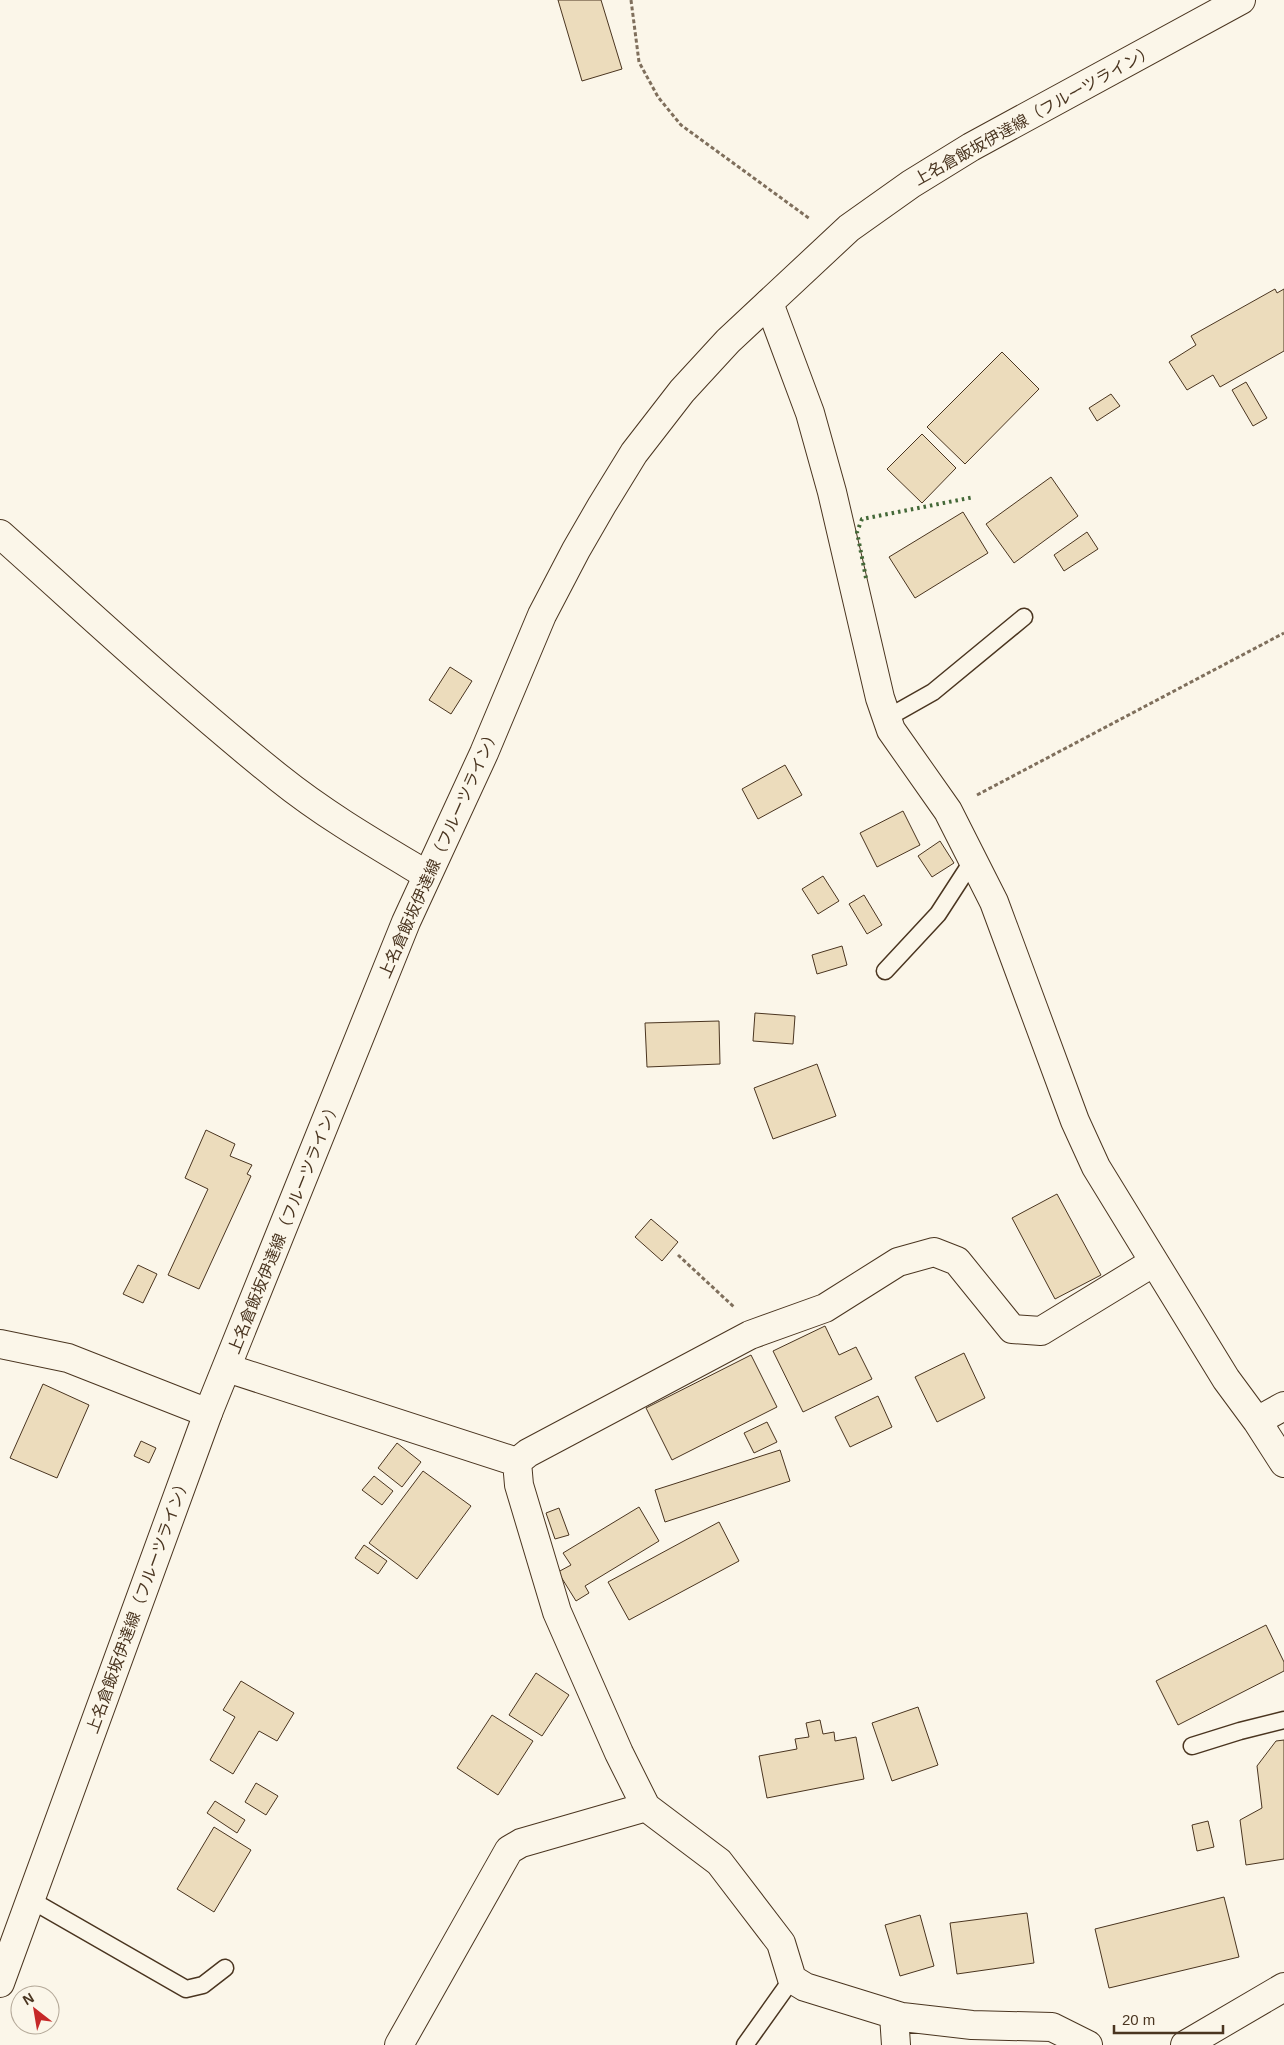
<svg xmlns="http://www.w3.org/2000/svg" width="1284" height="2045" font-family="Arial,'Noto Sans JP',sans-serif">
<rect width="100%" height="100%" fill="#fbf6e9"/>
<path fill="#ecdcbc" stroke="#4a3520" d="M 558,0 L 601,0 L 622,69 L 582,81 Z
M 1275,289 L 1277,293 L 1284,289 L 1284,351 L 1220,387 L 1213,375 L 1187,390 L 1169,362 L 1196,345 L 1191,336 Z
M 1002,352 L 1039,389 L 965,464 L 927,427 Z
M 1246,382 L 1267,418 L 1253,426 L 1232,390 Z
M 1111,394 L 1120,406 L 1097,421 L 1089,408 Z
M 922,434 L 956,468 L 922,503 L 887,469 Z
M 1051,477 L 1078,516 L 1014,563 L 986,524 Z
M 963,512 L 988,553 L 915,598 L 889,557 Z
M 1087,532 L 1098,549 L 1064,571 L 1054,555 Z
M 450,667 L 472,681 L 451,714 L 429,700 Z
M 785,765 L 802,795 L 758,819 L 742,789 Z
M 903,811 L 920,845 L 877,867 L 860,833 Z
M 940,841 L 954,863 L 932,877 L 918,856 Z
M 823,876 L 839,901 L 818,914 L 802,889 Z
M 864,895 L 882,925 L 867,934 L 849,904 Z
M 842,946 L 847,965 L 817,974 L 812,955 Z
M 755,1013 L 795,1016 L 793,1044 L 753,1041 Z
M 719,1021 L 720,1064 L 647,1067 L 645,1023 Z
M 817,1064 L 836,1116 L 773,1139 L 754,1088 Z
M 206,1130 L 235,1144 L 230,1156 L 252,1165 L 247,1174 L 251,1176 L 199,1289 L 168,1275 L 208,1189 L 185,1178 Z
M 1057,1194 L 1101,1275 L 1055,1299 L 1012,1218 Z
M 651,1219 L 678,1242 L 662,1261 L 635,1237 Z
M 138,1265 L 157,1274 L 143,1303 L 123,1294 Z
M 825,1326 L 839,1355 L 856,1347 L 872,1379 L 803,1412 L 773,1351 Z
M 964,1353 L 985,1398 L 937,1422 L 915,1377 Z
M 751,1355 L 777,1407 L 672,1460 L 646,1408 Z
M 43,1384 L 89,1405 L 57,1478 L 10,1458 Z
M 878,1396 L 892,1427 L 850,1447 L 835,1417 Z
M 767,1422 L 777,1442 L 754,1453 L 744,1433 Z
M 141,1441 L 156,1448 L 149,1463 L 134,1456 Z
M 397,1443 L 421,1462 L 402,1487 L 378,1468 Z
M 780,1450 L 790,1481 L 665,1522 L 655,1490 Z
M 423,1471 L 471,1506 L 417,1579 L 369,1543 Z
M 374,1476 L 393,1491 L 382,1505 L 362,1490 Z
M 639,1507 L 659,1541 L 585,1586 L 589,1593 L 576,1601 L 558,1572 L 571,1565 L 563,1553 Z
M 559,1508 L 569,1535 L 555,1539 L 546,1513 Z
M 719,1522 L 739,1561 L 629,1620 L 608,1582 Z
M 364,1545 L 387,1561 L 378,1574 L 355,1558 Z
M 1266,1625 L 1284,1662 L 1284,1671 L 1178,1725 L 1156,1681 Z
M 536,1673 L 569,1695 L 542,1736 L 509,1715 Z
M 241,1681 L 294,1713 L 277,1741 L 259,1731 L 233,1774 L 210,1760 L 235,1717 L 223,1710 Z
M 918,1707 L 938,1765 L 892,1781 L 872,1723 Z
M 492,1715 L 533,1741 L 498,1795 L 457,1768 Z
M 820,1720 L 823,1734 L 834,1732 L 835,1741 L 856,1737 L 864,1779 L 767,1798 L 759,1756 L 797,1749 L 795,1739 L 809,1737 L 806,1723 Z
M 1284,1740 L 1284,1859 L 1246,1865 L 1240,1820 L 1262,1808 L 1257,1766 L 1276,1741 Z
M 256,1783 L 278,1796 L 266,1815 L 245,1802 Z
M 215,1801 L 245,1820 L 237,1833 L 207,1813 Z
M 1208,1821 L 1214,1847 L 1197,1851 L 1192,1825 Z
M 214,1827 L 251,1850 L 214,1912 L 177,1889 Z
M 1224,1897 L 1239,1957 L 1109,1988 L 1095,1929 Z
M 1027,1913 L 1034,1963 L 957,1974 L 950,1923 Z
M 920,1915 L 934,1966 L 900,1976 L 885,1925 Z"/>
<g fill="none" stroke-linecap="round" stroke-linejoin="round">
<g stroke="#4a3520" stroke-width="19">
<path id="service" d="M 887,718 L 933,692 L 1024,617
M 885,971 L 938,914 L 973,860
M 1192,1746 L 1240,1731 L 1284,1720
M 31,1900 L 186,1989 L 203,1985 L 225,1968
M 745,2045 L 792,1979"/>
</g>
<g stroke="#4a3520" stroke-width="30">
<path id="minor" d="M 769,303 L 810,413 L 832,492 L 880,698 L 891,730 L 948,811 L 994,902 L 1075,1121 L 1096,1167 L 1226,1379 L 1257,1421 L 1284,1463
M 0,534 C 92,616 183,701 279,778 C 325,815 377,845 427,875
M 0,1344 L 68,1358 L 208,1413
M 227,1368 L 517,1462
M 1257,1421 L 1284,1406
M 894,2015 L 896,2045
M 399,2045 L 509,1850 L 521,1843 L 646,1807
M 1088,2045 L 1052,2027 L 972,2025 L 902,2017 L 805,1987 L 792,1979 L 781,1943 L 719,1862 L 646,1807 L 619,1753 L 557,1612 L 519,1485 L 517,1462 L 528,1453 L 750,1335 L 825,1308 L 898,1262 L 934,1252 L 957,1261 L 1012,1329 L 1041,1331 L 1154,1262
M 1185,2045 L 1284,1987"/>
</g>
<g stroke="#4a3520" stroke-width="30">
<path id="primary" d="M 0,1983 L 208,1413 L 406,922 L 484,753 L 542,615 L 576,550 L 602,505 L 634,453 L 682,391 L 728,341 L 849,228 L 911,184 L 971,147 L 1241,0"/>
</g>
<path stroke="#7f6f5c" stroke-width="3" stroke-dasharray="4 2.5" stroke-linecap="butt" d="M 631,0 L 639,62 L 658,97 L 681,125 L 810,219
M 977,795 L 1284,633
M 678,1255 L 734,1307"/>
<use href="#service" stroke="#fbf6e9" stroke-width="16"/>
<use href="#minor" stroke="#fbf6e9" stroke-width="28"/>
<use href="#primary" stroke="#fbf6e9" stroke-width="28"/>
<path stroke="#436837" stroke-width="4" stroke-dasharray="2.5 4" stroke-linecap="butt" d="M 866,578 L 857,532 L 862,519 L 974,497"/>
</g>
<g text-anchor="middle" dominant-baseline="central" stroke-width="4" stroke-linejoin="round" paint-order="stroke">
<g font-size="16" fill="#4a3520" stroke="#fbf6e9">
<text transform="translate(1034 115) rotate(-29)">上名倉飯坂伊達線（フルーツライン）</text>
<text transform="translate(439 853) rotate(-66)">上名倉飯坂伊達線（フルーツライン）</text>
<text transform="translate(284 1227) rotate(-68)">上名倉飯坂伊達線（フルーツライン）</text>
<text transform="translate(138 1605) rotate(-70)">上名倉飯坂伊達線（フルーツライン）</text>
</g>
</g>
<g transform="translate(35 2010) rotate(329)"><circle r="24" fill="#fbf6e9" stroke="#b4a999"/>
<path d="M0-4L9 19L0 12L-9 19Z" fill="#c62828"/>
<text y="-8" font-size="14" font-weight="bold" text-anchor="middle" fill="#4a3520">N</text>
</g>
<path d="M1114 2025v8h109v-8" fill="none" stroke="#4a3520" stroke-width="2.5"/>
<text x="1122" y="2025" font-size="15" fill="#4a3520" stroke="#fbf6e9" stroke-width="4" paint-order="stroke">20 m</text>
</svg>
